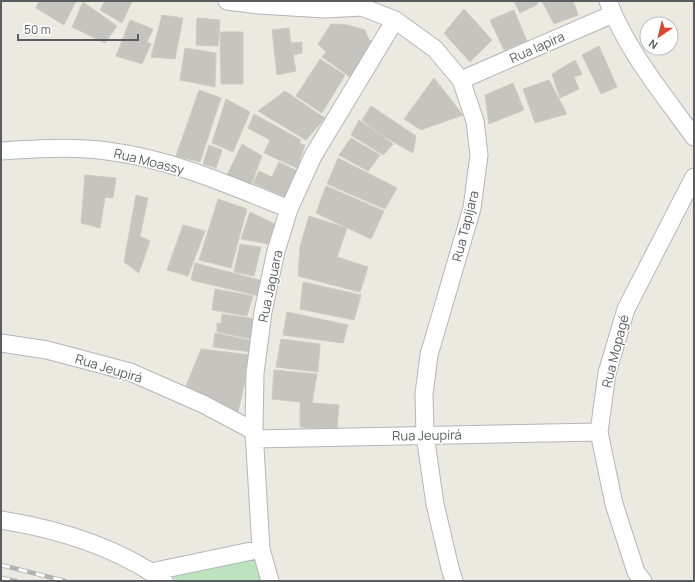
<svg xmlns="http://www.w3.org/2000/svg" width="695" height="582" font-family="Manrope,sans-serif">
<rect width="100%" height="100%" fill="#ebe9e0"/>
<path fill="#bde2be" d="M 259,559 L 265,581 L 177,581 L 170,576 Z"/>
<path fill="#c6c4be" stroke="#d0cbbf" d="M 39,1 L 76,1 L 64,25 L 36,8 Z
M 105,1 L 132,1 L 122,23 L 100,10 Z
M 514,1 L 537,1 L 538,4 L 520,13 Z
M 542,1 L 573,1 L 578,15 L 554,24 Z
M 83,2 L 117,26 L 105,43 L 72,27 Z
M 464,9 L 492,40 L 470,62 L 444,33 Z
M 514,10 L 527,41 L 504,50 L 490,20 Z
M 162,15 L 183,18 L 175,59 L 151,57 Z
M 197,18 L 220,20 L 218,46 L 196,45 Z
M 130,20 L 153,29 L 147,42 L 151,44 L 142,64 L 116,56 Z
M 331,24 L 348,25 L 365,30 L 369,40 L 376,43 L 353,79 L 322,57 L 326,52 L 318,44 Z
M 289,28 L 291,43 L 302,42 L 302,53 L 293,55 L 296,71 L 277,75 L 272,30 Z
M 220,32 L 243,32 L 243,84 L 221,84 Z
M 599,46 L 617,87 L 601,94 L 582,55 Z
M 185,48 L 216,53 L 215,87 L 180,80 Z
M 320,59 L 345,75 L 322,113 L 296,96 Z
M 575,60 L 582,74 L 574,77 L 579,89 L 560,98 L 552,74 Z
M 434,78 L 463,115 L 421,130 L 404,119 Z
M 549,80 L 567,114 L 535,123 L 523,89 Z
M 513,83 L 524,110 L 489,124 L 485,95 Z
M 199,90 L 221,98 L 200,162 L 176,156 Z
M 285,91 L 325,118 L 306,140 L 258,111 Z
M 226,99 L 250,112 L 233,152 L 212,143 Z
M 371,106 L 416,136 L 413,153 L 381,135 L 362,120 Z
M 254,114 L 301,140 L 299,143 L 305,145 L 297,168 L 264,153 L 270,140 L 248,128 Z
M 359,120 L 393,144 L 383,155 L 351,135 Z
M 351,138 L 380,155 L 368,171 L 339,155 Z
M 242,144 L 262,156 L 251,185 L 227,175 Z
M 209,145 L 222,150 L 216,168 L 203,164 Z
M 338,158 L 397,188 L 385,209 L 327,184 Z
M 279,162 L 301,173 L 288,199 L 253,183 L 259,171 L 272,177 Z
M 85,175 L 116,178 L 113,198 L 105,197 L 100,228 L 81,223 Z
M 326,186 L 384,211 L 371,239 L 316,213 Z
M 136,195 L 148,198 L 140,236 L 150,241 L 139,273 L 124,262 Z
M 218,199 L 247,209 L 231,268 L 199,260 Z
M 250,212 L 275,224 L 268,244 L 241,239 Z
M 309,216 L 347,228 L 337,257 L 368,267 L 360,292 L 298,276 L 300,247 Z
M 183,225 L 205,231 L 188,276 L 167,270 Z
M 240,244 L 261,247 L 254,276 L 234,272 Z
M 195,263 L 263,281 L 259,296 L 191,280 Z
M 303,282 L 361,295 L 354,320 L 300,309 Z
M 215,289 L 253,296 L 247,316 L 212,310 Z
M 287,312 L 348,325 L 343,343 L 283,335 Z
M 222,314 L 256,319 L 252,339 L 217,332 L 217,323 L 221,324 Z
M 215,333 L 253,341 L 251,352 L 213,347 Z
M 281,339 L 320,344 L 318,372 L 276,367 Z
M 201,349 L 251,355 L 238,412 L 186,386 Z
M 274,370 L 317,374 L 312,403 L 339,405 L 337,429 L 300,427 L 300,402 L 272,399 Z"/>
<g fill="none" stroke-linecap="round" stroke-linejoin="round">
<g stroke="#b3b6ba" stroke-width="19">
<path id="street" d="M 227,1 L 259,5 L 325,9 L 362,7 L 395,20 L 435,49 L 461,80 L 475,121 L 479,155 L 472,208 L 429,355 L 424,394 L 425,435 L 435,504 L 450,568 L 454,581
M 608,1 C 627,51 663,94 694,137
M 461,80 L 613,14
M 1,151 C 36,149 72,146 107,151 C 171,159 230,185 289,209
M 1,343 L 47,350 L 130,372 L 203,404 L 254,431
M 254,439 L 599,432
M 1,520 C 57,529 117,547 164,581
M 151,572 L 261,549
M 270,581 L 261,549 L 254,431 L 255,373 L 263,312 L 276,251 L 289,209 L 313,156 L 395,20
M 643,581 L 636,572 L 614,504 L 599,432 L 607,373 L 626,309 L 694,177"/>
</g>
<use href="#street" stroke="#fff" stroke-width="17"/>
<g stroke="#b1b2b2" stroke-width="4.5">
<path id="rail" d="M 1,565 L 65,581
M 1,578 L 16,581"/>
</g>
<use href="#rail" stroke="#fff" stroke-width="3" stroke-dasharray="9" stroke-linecap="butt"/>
</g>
<g text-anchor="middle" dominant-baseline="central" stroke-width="3" stroke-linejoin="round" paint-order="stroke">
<g font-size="13" fill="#595c61" stroke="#fff">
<text transform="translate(537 47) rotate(-24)">Rua Iapira</text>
<text transform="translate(149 161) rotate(14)">Rua Moassy</text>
<text transform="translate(465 226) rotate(-76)">Rua Tapijara</text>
<text transform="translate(270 286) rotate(-78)">Rua Jaguara</text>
<text transform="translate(615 351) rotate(-76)">Rua Mopagé</text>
<text transform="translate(109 368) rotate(17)">Rua Jeupirá</text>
<text transform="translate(427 435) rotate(-1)">Rua Jeupirá</text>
</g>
</g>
<rect width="695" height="582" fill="none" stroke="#595c61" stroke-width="4"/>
<g transform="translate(659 36) rotate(215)"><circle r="19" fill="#ffffff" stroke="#bdbec0"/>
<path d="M0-3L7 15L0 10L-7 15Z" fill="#e14331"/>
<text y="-6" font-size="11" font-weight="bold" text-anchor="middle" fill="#595c61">N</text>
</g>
<path d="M18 34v6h120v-6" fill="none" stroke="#595c61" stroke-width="2"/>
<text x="24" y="34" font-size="12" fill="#595c61" stroke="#ffffff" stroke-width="3" paint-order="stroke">50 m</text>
</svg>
